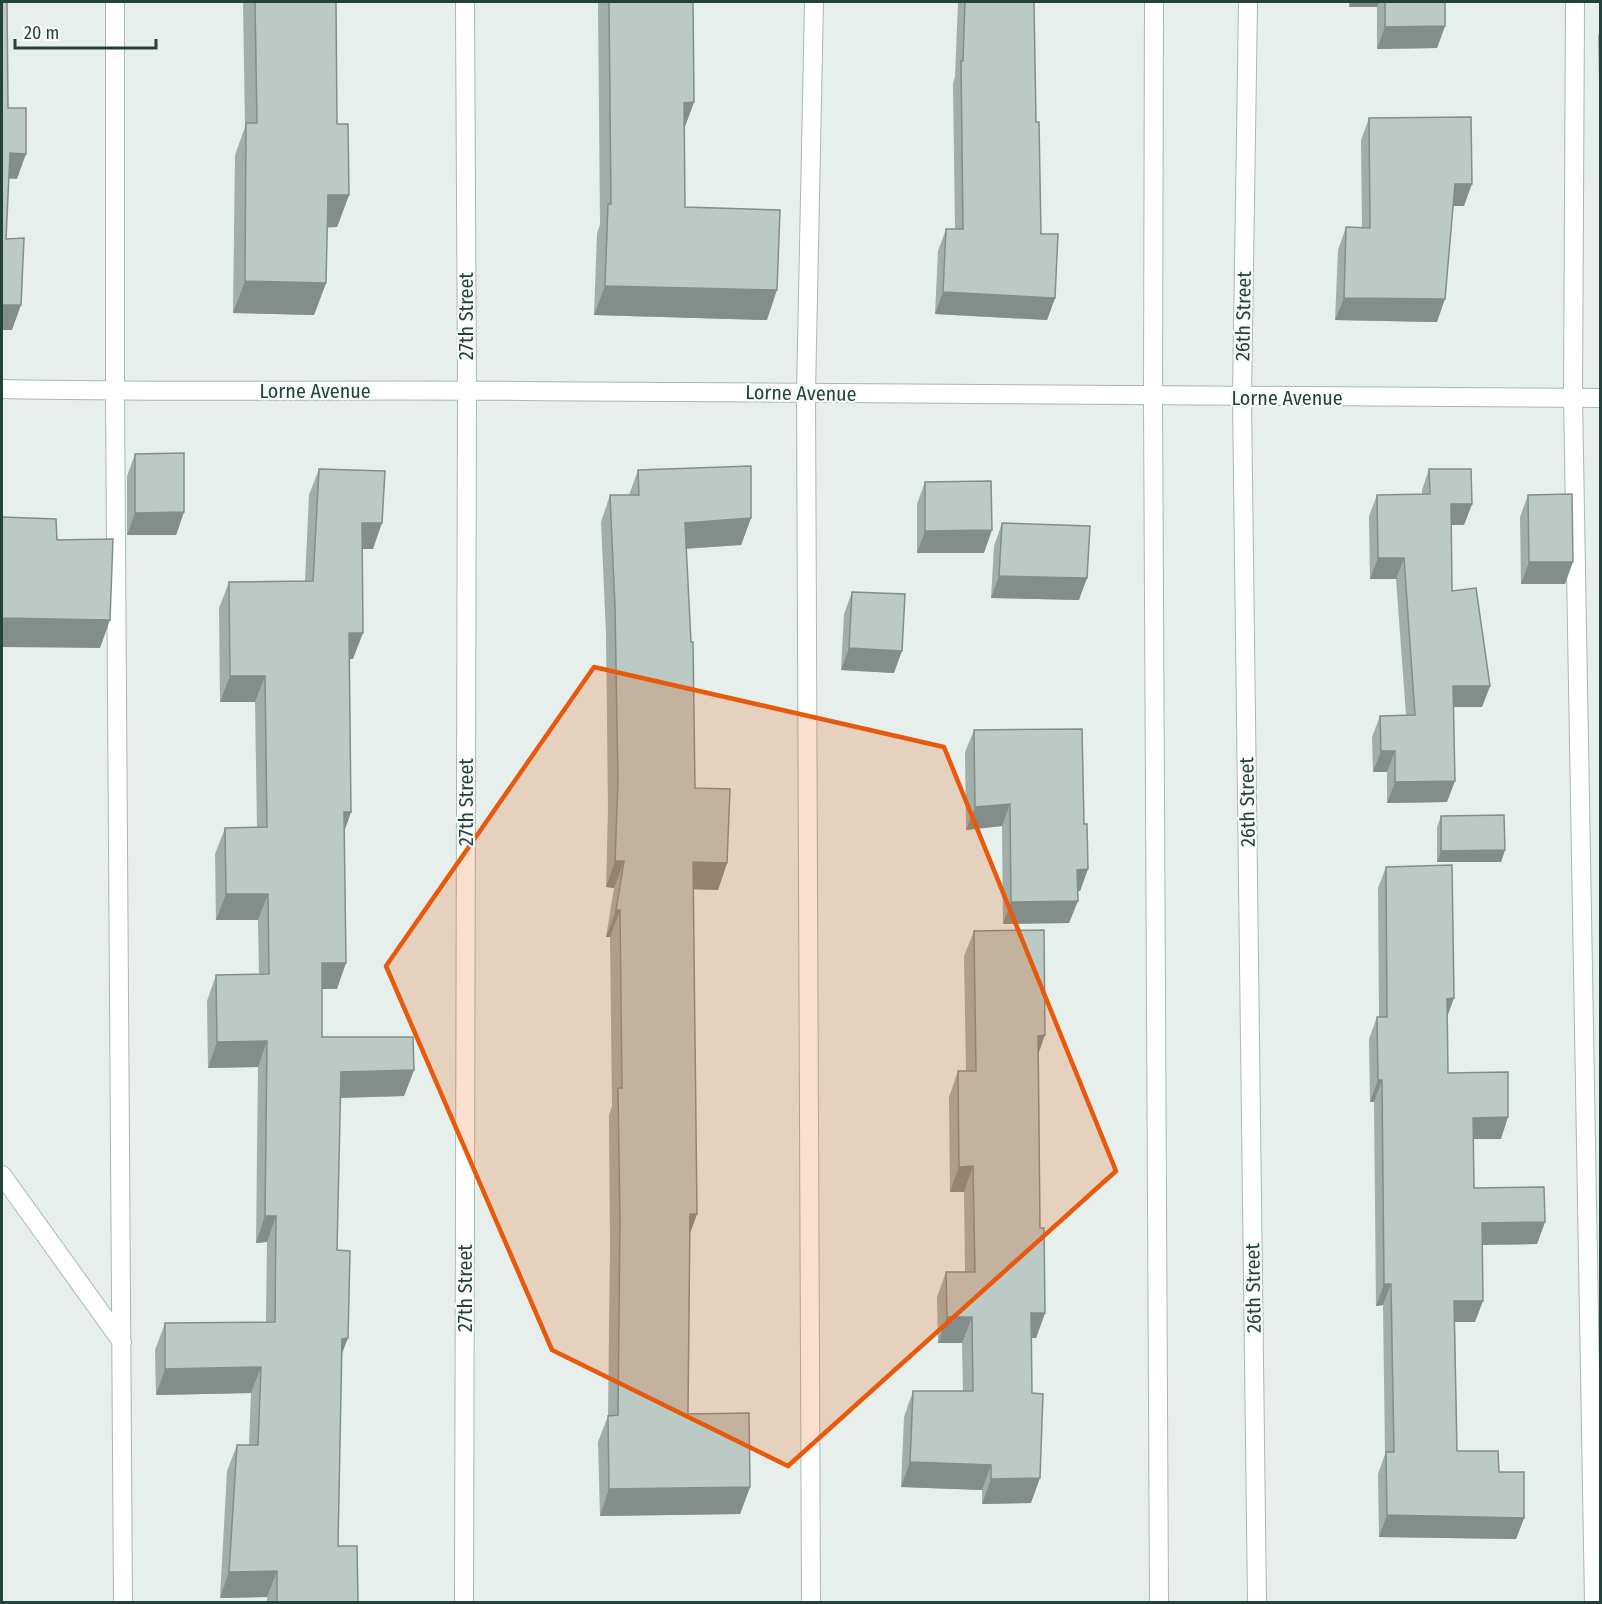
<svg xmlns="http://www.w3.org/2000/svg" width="1602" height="1604" font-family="'Fira Sans Condensed',sans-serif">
<rect width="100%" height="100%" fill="#e6efeb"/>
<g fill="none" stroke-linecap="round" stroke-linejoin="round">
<g stroke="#a8b8b2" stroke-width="20">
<path id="lane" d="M 115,2 L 115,392 L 123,1602
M 1575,2 L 1573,398 L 1594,1602
M 2,1175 L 122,1342
M 811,1602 L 806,393 L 814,2"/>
</g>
<g stroke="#a8b8b2" stroke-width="20">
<path id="street" d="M 2,389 C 176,393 350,389 524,391 C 883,394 1242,399 1600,398
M 464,1602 L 467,390 L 465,2"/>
</g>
<g stroke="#a4bbb3" stroke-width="20">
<path id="secondary" d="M 1154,2 L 1153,397 L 1159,1602
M 1248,2 L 1242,398 L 1257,1602"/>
</g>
<use href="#lane" stroke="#fff" stroke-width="18"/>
<use href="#street" stroke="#fff" stroke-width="18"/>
<use href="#secondary" stroke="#fff" stroke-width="18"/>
</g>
<path fill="#a1aea9" d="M 243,2 L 336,2 L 337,124 L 349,195 L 337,227 L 327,227 L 326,283 L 314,315 L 233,313 L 235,155 L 245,127 Z
M 598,2 L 693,2 L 694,102 L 684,129 L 685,207 L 767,320 L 594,315 L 597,234 L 600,224 Z
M 958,2 L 1034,2 L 1036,122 L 1041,234 L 1055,298 L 1047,320 L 935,314 L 938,251 L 946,229 L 955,229 L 953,83 L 955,77 Z
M 1349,2 L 1445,2 L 1445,26 L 1437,48 L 1377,49 L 1377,7 L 1349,7 Z
M 1600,30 L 1600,84 L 1599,84 L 1598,36 Z
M 1369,118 L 1464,206 L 1453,206 L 1437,322 L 1335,320 L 1338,250 L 1346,227 L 1362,228 L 1361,140 Z
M 135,454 L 184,512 L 176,535 L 127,535 L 127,476 Z
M 319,469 L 373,549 L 362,549 L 353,659 L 349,659 L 351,812 L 344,831 L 337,989 L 322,989 L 322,1037 L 414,1070 L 404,1096 L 340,1098 L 337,1250 L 341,1355 L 338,1546 L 358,1602 L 267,1602 L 267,1597 L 220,1598 L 227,1471 L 237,1445 L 249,1445 L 251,1393 L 156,1395 L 155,1350 L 165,1323 L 266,1322 L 267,1242 L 256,1243 L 258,1067 L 208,1068 L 207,1001 L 216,975 L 259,975 L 258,920 L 216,920 L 215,854 L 225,828 L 257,827 L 255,702 L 220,702 L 219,608 L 229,582 L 305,581 L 309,495 Z
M 1429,469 L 1472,504 L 1464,525 L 1451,525 L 1452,591 L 1490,686 L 1482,707 L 1454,707 L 1447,802 L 1387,803 L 1387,772 L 1373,772 L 1372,737 L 1380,716 L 1406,715 L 1396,579 L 1370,579 L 1369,516 L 1377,495 L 1422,494 L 1422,490 Z
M 638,470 L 751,518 L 741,545 L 686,549 L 695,788 L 727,863 L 718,890 L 693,889 L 697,1214 L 690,1234 L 688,1414 L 750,1487 L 740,1514 L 600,1516 L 598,1442 L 608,1416 L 610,1247 L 609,1115 L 612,1106 L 610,937 L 606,937 L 614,888 L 606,887 L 608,809 L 606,634 L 601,522 L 610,495 L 629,495 Z
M 925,482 L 984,553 L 917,553 L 917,504 Z
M 1528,495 L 1565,584 L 1521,584 L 1520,517 Z
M 1002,523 L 1079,600 L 991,598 L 994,546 Z
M 852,592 L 894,673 L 841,670 L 844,614 Z
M 974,730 L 1084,824 L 1088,869 L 1080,891 L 1077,891 L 1069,923 L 1003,924 L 1002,826 L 966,830 L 965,752 Z
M 1441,816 L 1505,850 L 1501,862 L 1437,862 L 1437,827 Z
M 1386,867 L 1447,1016 L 1448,1073 L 1501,1139 L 1473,1139 L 1474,1188 L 1545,1222 L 1537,1244 L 1482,1245 L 1475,1322 L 1455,1322 L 1457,1451 L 1499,1472 L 1524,1518 L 1516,1539 L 1379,1537 L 1378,1474 L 1385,1454 L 1383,1305 L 1376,1306 L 1374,1102 L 1370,1102 L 1369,1039 L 1377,1017 L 1379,1017 L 1378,888 Z
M 974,931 L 1039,1054 L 1040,1228 L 1045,1313 L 1036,1338 L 1032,1338 L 1031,1503 L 982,1504 L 982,1490 L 901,1487 L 904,1417 L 913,1391 L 963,1391 L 962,1343 L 938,1343 L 937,1297 L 946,1272 L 965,1272 L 964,1192 L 950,1192 L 949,1097 L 958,1071 L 966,1071 L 964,956 Z"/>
<path fill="#838d89" d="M 1351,2 L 1379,2 L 1377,7 L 1349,7 Z
M 1445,26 L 1437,48 L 1377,49 L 1385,27 Z
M 694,102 L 683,132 L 684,103 Z
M 10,153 L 26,154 L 17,179 L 2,178 Z
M 1455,184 L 1472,184 L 1464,206 L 1447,206 Z
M 328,195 L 349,195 L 337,227 L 316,228 Z
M 245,281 L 326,283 L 314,315 L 233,313 Z
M 605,286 L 777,290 L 767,320 L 594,315 Z
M 943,292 L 1055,298 L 1047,320 L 935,314 Z
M 1344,298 L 1445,299 L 1437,322 L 1335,320 Z
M 2,305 L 21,305 L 12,330 L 2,330 Z
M 1451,504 L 1472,504 L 1464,525 L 1443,525 Z
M 184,512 L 176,535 L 127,535 L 135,513 Z
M 751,518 L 741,545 L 675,549 L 685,523 Z
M 362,523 L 382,523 L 373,549 L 352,549 Z
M 992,530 L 984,553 L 917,553 L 925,531 Z
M 1378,558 L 1404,558 L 1396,579 L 1370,579 Z
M 1529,562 L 1573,562 L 1565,584 L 1521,584 Z
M 999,576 L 1087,578 L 1079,600 L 991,598 Z
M 2,618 L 110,620 L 100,648 L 2,647 Z
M 349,633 L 363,633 L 353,659 L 339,659 Z
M 849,648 L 902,651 L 894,673 L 841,670 Z
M 230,676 L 265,676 L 255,702 L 220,702 Z
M 1453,686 L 1490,686 L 1482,707 L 1446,707 Z
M 1381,751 L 1395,751 L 1387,772 L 1373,772 Z
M 1455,781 L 1447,802 L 1387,803 L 1395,782 Z
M 1010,804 L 1002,826 L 966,830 L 975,807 Z
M 344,812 L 351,812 L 342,838 Z
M 1505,850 L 1501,862 L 1437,862 L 1441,851 Z
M 615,861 L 624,861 L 614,888 L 606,887 Z
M 693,862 L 727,863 L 718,890 L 683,889 Z
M 1088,869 L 1080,891 L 1069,892 L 1077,870 Z
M 226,894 L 268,894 L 258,920 L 216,920 Z
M 1078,901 L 1069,923 L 1003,924 L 1011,902 Z
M 616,910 L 620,910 L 610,937 L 606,937 Z
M 322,963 L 346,963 L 337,989 L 312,989 Z
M 1454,998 L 1446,1020 L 1447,999 Z
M 1045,1035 L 1036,1061 L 1038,1036 Z
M 267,1041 L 258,1067 L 208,1068 L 217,1042 Z
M 414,1070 L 404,1096 L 331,1098 L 341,1072 Z
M 1378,1080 L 1382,1080 L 1374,1102 L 1370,1102 Z
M 1508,1117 L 1501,1139 L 1465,1139 L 1473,1118 Z
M 973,1166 L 964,1192 L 950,1192 L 959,1167 Z
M 690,1214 L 697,1214 L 687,1241 Z
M 265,1216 L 276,1216 L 267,1242 L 256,1243 Z
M 1545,1222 L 1537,1244 L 1474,1245 L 1482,1223 Z
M 1384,1284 L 1391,1284 L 1383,1305 L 1376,1306 Z
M 1454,1301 L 1483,1301 L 1475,1322 L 1446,1322 Z
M 1031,1313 L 1045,1313 L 1036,1338 L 1022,1338 Z
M 947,1317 L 972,1317 L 962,1343 L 938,1343 Z
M 348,1338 L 338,1364 L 342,1339 Z
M 261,1367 L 251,1393 L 156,1395 L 165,1369 Z
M 910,1462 L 991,1465 L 982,1490 L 901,1487 Z
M 1040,1478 L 1031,1503 L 982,1504 L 991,1479 Z
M 750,1487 L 740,1514 L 600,1516 L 609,1489 Z
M 1387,1515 L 1524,1518 L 1516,1539 L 1379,1537 Z
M 277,1571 L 267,1597 L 220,1598 L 229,1572 Z"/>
<path fill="#bbcac4" stroke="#838d89" stroke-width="1.5" d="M 2,2 L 7,2 L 8,108 L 26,108 L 26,154 L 10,153 L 6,239 L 24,238 L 21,305 L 2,305 Z
M 255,2 L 336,2 L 337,124 L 348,124 L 349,195 L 328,195 L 326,283 L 245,281 L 246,123 L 257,123 Z
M 609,2 L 693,2 L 694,102 L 684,103 L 685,207 L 780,210 L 777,290 L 605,286 L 608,204 L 611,204 Z
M 965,2 L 1034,2 L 1036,122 L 1039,122 L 1041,234 L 1058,234 L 1055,298 L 943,292 L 946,229 L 963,229 L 961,61 L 963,61 Z
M 1385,2 L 1445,2 L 1445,26 L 1385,27 Z
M 1471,117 L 1472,184 L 1455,184 L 1445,299 L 1344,298 L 1346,227 L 1370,228 L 1369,118 Z
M 184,453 L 184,512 L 135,513 L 135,454 Z
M 751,466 L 751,518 L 685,523 L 691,642 L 693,642 L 695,788 L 730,789 L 727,863 L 693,862 L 697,1214 L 690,1214 L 688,1414 L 749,1413 L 750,1487 L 609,1489 L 608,1416 L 618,1415 L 620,1220 L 618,1088 L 622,1088 L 620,910 L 616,910 L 624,861 L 615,861 L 618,782 L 615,607 L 610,495 L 639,495 L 638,470 Z
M 319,469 L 385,471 L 382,523 L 362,523 L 363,633 L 349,633 L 351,812 L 344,812 L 346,963 L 322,963 L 322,1037 L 413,1037 L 414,1070 L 341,1072 L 337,1250 L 350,1251 L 348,1338 L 342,1339 L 338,1546 L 357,1546 L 358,1602 L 277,1602 L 277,1571 L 229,1572 L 237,1445 L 258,1445 L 261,1367 L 165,1369 L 165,1323 L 275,1322 L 276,1216 L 265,1216 L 267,1041 L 217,1042 L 216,975 L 269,974 L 268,894 L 226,894 L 225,828 L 267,827 L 265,676 L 230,676 L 229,582 L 313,581 Z
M 1429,469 L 1471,469 L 1472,504 L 1451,504 L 1452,591 L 1476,588 L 1490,686 L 1453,686 L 1455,781 L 1395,782 L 1395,751 L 1381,751 L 1380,716 L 1415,715 L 1404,558 L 1378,558 L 1377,495 L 1430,494 Z
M 991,481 L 992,530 L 925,531 L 925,482 Z
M 1572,494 L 1573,562 L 1529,562 L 1528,495 Z
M 2,517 L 56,519 L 57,540 L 113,539 L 110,620 L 2,618 Z
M 1002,523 L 1090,526 L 1087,578 L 999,576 Z
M 852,592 L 905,594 L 902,651 L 849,648 Z
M 1082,729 L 1084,824 L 1087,824 L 1088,869 L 1077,870 L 1078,901 L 1011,902 L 1010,804 L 975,807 L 974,730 Z
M 1504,815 L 1505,850 L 1441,851 L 1441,816 Z
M 1452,865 L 1454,998 L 1447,999 L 1448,1073 L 1508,1072 L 1508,1117 L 1473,1118 L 1474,1188 L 1544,1187 L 1545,1222 L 1482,1223 L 1483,1301 L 1454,1301 L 1457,1451 L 1498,1451 L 1499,1472 L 1524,1472 L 1524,1518 L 1387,1515 L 1386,1452 L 1394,1452 L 1391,1284 L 1384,1284 L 1382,1080 L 1378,1080 L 1377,1017 L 1387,1017 L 1386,867 Z
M 1044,930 L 1045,1035 L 1038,1036 L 1040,1228 L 1044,1228 L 1045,1313 L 1031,1313 L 1032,1393 L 1043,1394 L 1040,1478 L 991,1479 L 991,1465 L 910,1462 L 913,1391 L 973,1391 L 972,1317 L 947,1317 L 946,1272 L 975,1272 L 973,1166 L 959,1167 L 958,1071 L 976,1071 L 974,931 Z"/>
<path fill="#e8590c" fill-opacity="0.2" stroke="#e8590c" stroke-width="4.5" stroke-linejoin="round" d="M 594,667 L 944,747 L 1116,1171 L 788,1466 L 552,1350 L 386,966 Z"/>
<g text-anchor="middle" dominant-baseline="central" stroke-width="4.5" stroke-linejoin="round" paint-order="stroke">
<g font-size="20" fill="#24423a" stroke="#f7fbf9">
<text transform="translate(466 316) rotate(-90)">27th Street</text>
<text transform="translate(1243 316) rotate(-89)">26th Street</text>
<text x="315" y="391">Lorne Avenue</text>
<text transform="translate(801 393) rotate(1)">Lorne Avenue</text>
<text x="1287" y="398">Lorne Avenue</text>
<text transform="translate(466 802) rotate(-90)">27th Street</text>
<text transform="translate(1247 802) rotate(-91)">26th Street</text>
<text transform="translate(465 1288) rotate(-90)">27th Street</text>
<text transform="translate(1253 1288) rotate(-91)">26th Street</text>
</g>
</g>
<rect width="1602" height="1604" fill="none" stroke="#24423a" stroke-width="6"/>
<path d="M15 39v9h141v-9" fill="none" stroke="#24423a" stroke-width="3"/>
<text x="24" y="39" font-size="18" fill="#24423a" stroke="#f7fbf9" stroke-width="4.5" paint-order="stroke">20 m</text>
</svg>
